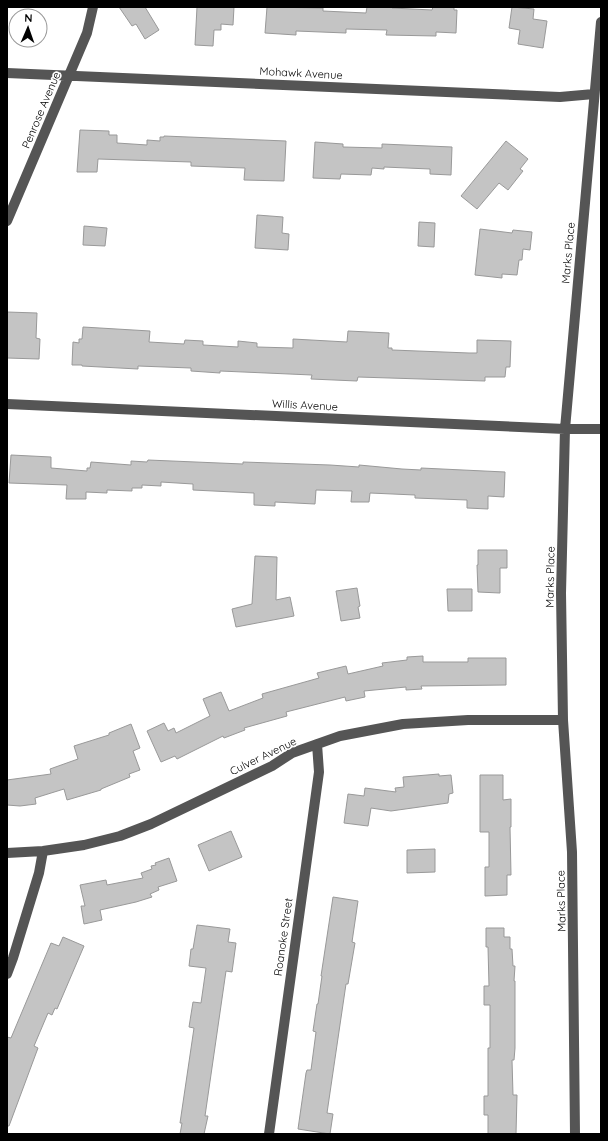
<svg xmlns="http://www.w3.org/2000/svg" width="608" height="1141" font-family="Quicksand,sans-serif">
<rect width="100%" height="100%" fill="#fff"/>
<path fill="#c4c4c4" stroke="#999" d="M 119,7 L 145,7 L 159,30 L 145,39 L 136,24 L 132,26 Z
M 197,7 L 234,7 L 233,25 L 221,24 L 221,30 L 214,30 L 213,46 L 195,45 Z
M 267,7 L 323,8 L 323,11 L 366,13 L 367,7 L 392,7 L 392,8 L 432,10 L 433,7 L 454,7 L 454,10 L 457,10 L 456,33 L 436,32 L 436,36 L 386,35 L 387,30 L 346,29 L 346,33 L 296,31 L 296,35 L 265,33 Z
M 512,7 L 534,9 L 533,19 L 547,21 L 543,48 L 518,44 L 520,30 L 509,28 Z
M 80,130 L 109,131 L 109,135 L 117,135 L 117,143 L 147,145 L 147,140 L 160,141 L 160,137 L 164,137 L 164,136 L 286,141 L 284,181 L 244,180 L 245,168 L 191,166 L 191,162 L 98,159 L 97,172 L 77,172 Z
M 506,141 L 528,159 L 520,169 L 523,171 L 508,190 L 499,183 L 477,209 L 461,196 Z
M 315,142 L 343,144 L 343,147 L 382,148 L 382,144 L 452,147 L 451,175 L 430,174 L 430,169 L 384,167 L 384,169 L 372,168 L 371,175 L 341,174 L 340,179 L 313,178 Z
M 257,215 L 283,217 L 282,233 L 289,234 L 288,250 L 255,248 Z
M 419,222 L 435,223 L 434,247 L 418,246 Z
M 84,226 L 107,228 L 105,246 L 83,245 Z
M 480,229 L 512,233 L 513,230 L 532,232 L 530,250 L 523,249 L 522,260 L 519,260 L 517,275 L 502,274 L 502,278 L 475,275 Z
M 7,312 L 37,313 L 36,338 L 40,339 L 39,359 L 7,358 Z
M 83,327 L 150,331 L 149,342 L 184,344 L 185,340 L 203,341 L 203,345 L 238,347 L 238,341 L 257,343 L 257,347 L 293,348 L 293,339 L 347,342 L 348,331 L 389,333 L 388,348 L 392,348 L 392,350 L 469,353 L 477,353 L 477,340 L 511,341 L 510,367 L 506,367 L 505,377 L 485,377 L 485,381 L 358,377 L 357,381 L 311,379 L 312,375 L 220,371 L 220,373 L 191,371 L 191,368 L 138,366 L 138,369 L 82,366 L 82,365 L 72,365 L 73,342 L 79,343 L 79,339 L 82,339 Z
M 11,455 L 51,457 L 51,468 L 87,471 L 87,468 L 90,468 L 91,462 L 131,465 L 131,461 L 147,462 L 148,460 L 243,464 L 243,462 L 330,465 L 359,467 L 359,465 L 402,469 L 421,470 L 421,468 L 505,472 L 504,497 L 488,496 L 488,509 L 467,508 L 467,500 L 415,498 L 415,495 L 370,493 L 369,502 L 351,502 L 352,491 L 316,490 L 315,504 L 275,502 L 275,506 L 254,505 L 254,493 L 193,490 L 193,484 L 161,482 L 161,486 L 142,485 L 142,488 L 132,488 L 132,491 L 107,490 L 107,493 L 86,492 L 86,499 L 66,499 L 67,485 L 9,483 Z
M 478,550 L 507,550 L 507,568 L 500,568 L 500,593 L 478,592 L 477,565 L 478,565 Z
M 255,556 L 277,557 L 276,600 L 290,597 L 294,616 L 236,627 L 232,609 L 252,604 Z
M 357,588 L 360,606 L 358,607 L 360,618 L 341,621 L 336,591 Z
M 447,589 L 472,589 L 472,611 L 448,611 Z
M 423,656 L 423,662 L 468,662 L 468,658 L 506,658 L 506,685 L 421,686 L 422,689 L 406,690 L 406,687 L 364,691 L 365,697 L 346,701 L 345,697 L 286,712 L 287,716 L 244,728 L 245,730 L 224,738 L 223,736 L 177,759 L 175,756 L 161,762 L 147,731 L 164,723 L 168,731 L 174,728 L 176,733 L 210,716 L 203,699 L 221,692 L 229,711 L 263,698 L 262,694 L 319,678 L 317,673 L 346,666 L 348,674 L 383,666 L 382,663 L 407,660 L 407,657 Z
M 131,724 L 140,748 L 133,751 L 140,770 L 129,774 L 130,777 L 101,789 L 101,790 L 67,800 L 64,789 L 35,798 L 36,804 L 20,806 L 7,805 L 7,780 L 51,774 L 50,769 L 78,759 L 74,746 L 109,735 L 109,733 Z
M 439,774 L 439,776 L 451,775 L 453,793 L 449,794 L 448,803 L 391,811 L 371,808 L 368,826 L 344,823 L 348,794 L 364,796 L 365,788 L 396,792 L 395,788 L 404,787 L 403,777 Z
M 480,775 L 503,775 L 503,800 L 511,799 L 511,827 L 510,827 L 511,875 L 507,875 L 507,895 L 485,896 L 485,867 L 489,867 L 489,832 L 480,832 Z
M 231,831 L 242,857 L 209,871 L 198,845 Z
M 435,849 L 435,872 L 407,873 L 407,850 Z
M 169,858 L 177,881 L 158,887 L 159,890 L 150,894 L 152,897 L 136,902 L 100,910 L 102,920 L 84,924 L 81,906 L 85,906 L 80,885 L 106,880 L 107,885 L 143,878 L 141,873 L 152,869 L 151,866 L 156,865 L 155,863 Z
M 333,897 L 358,901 L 352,942 L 355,943 L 348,984 L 346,984 L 327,1113 L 333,1114 L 330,1134 L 298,1129 L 306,1073 L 307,1070 L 311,1070 L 316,1032 L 313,1031 L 317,1004 L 318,1004 L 322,976 L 321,976 Z
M 197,925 L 230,929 L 228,942 L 236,943 L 232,972 L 226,971 L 205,1116 L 208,1116 L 204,1134 L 180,1134 L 182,1123 L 180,1123 L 194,1028 L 189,1027 L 193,1002 L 201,1003 L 206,968 L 189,966 L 191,949 L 193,949 Z
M 486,928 L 504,928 L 504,937 L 510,937 L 510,949 L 512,949 L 513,966 L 515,966 L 514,981 L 515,981 L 515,1048 L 514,1060 L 512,1060 L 513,1095 L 517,1095 L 516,1134 L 488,1134 L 488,1115 L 484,1115 L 484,1096 L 488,1096 L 488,1048 L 490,1048 L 490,1005 L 484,1005 L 484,986 L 489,986 L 488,947 L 486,947 Z
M 63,937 L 84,946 L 57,1009 L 55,1008 L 52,1015 L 48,1013 L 34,1046 L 38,1048 L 9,1126 L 7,1126 L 7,1037 L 11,1038 L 51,943 L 59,946 Z"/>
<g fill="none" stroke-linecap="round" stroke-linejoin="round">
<path stroke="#555" stroke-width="10" d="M 7,73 L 560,97 L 594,94
M 7,221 L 87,33 L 93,7
M 7,404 L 565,429 L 601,429
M 7,853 L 43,851 L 84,845 L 120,836 L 151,824 L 272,766 L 292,753 L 340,736 L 403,724 L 468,720 L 563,720
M 7,974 L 13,958 L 39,873 L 43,851
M 269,1134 L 319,772 L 317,744
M 575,1134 L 572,852 L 563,720 L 561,593 L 565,429 L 601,22"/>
</g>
<g text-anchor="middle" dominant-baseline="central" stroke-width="3.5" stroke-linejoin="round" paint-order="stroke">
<g font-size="11" fill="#000" stroke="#fff">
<text transform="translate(301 73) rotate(3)">Mohawk Avenue</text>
<text transform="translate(41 110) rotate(-67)">Penrose Avenue</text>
<text transform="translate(568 253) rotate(-85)">Marks Place</text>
<text transform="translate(305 405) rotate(3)">Willis Avenue</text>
<text transform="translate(550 577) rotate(-89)">Marks Place</text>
<text transform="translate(263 756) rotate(-26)">Culver Avenue</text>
<text transform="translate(561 901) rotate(-91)">Marks Place</text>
<text transform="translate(283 937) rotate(-82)">Roanoke Street</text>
</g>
</g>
<rect width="608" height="1141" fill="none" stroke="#000000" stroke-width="16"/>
<g transform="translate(28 28) rotate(2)"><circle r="19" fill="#ffffff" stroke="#999999"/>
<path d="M0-3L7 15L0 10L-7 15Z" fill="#000000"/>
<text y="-6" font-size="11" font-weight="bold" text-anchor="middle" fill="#000000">N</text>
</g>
</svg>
